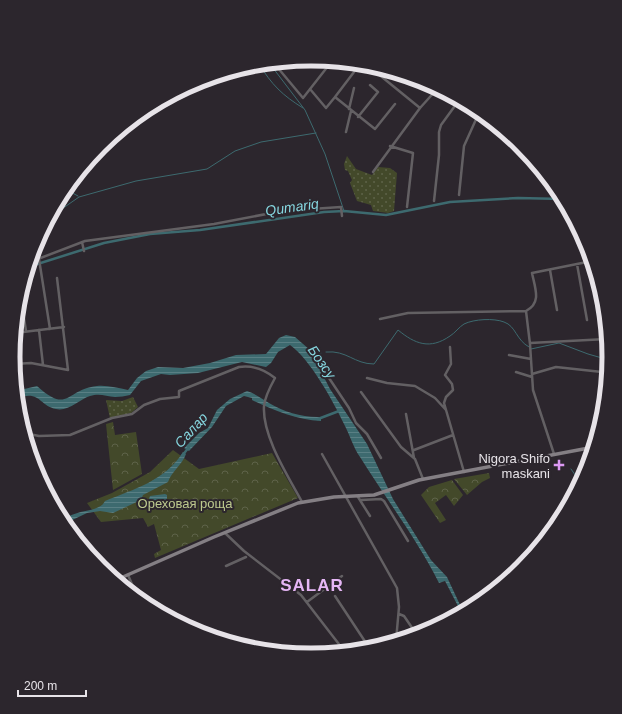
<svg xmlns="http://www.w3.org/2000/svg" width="622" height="714" font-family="Arial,sans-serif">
<defs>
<pattern id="grass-dots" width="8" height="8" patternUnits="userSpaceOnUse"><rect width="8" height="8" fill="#43492a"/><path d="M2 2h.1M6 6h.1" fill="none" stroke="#5e6349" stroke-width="1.8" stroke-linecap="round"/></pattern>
<pattern id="forest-crowns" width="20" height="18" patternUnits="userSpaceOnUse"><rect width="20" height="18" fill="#43492a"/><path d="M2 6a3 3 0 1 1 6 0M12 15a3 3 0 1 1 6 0" fill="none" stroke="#5e6349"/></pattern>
<pattern id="water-rules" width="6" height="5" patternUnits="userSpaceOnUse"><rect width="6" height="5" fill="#3d6a6f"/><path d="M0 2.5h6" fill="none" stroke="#597f84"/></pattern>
</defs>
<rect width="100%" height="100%" fill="#2c262d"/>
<path fill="url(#grass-dots)" d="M 347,156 L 356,169 L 372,175 L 378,167 L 390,168 L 397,173 L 394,211 L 388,213 L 373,211 L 371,205 L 357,201 L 350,183 L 352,180 L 348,171 L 345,170 L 344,164 Z
M 133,397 L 138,407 L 131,413 L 110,418 L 106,400 L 122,401 Z"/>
<path fill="url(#forest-crowns)" d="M 113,422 L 115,435 L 136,432 L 142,474 L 113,490 L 106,424 Z
M 173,450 L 199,469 L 272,453 L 298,498 L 155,558 L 154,554 L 161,550 L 154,524 L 148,527 L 143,518 L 101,522 L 87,503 L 112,493 L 150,472 Z
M 489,473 L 490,478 L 482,482 L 467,495 L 454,479 Z
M 452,480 L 463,495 L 454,506 L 446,495 L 435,503 L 446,520 L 440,523 L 421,495 L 429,487 Z"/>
<path fill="url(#water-rules)" d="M 286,335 L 295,337 L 310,350 L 330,389 L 367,444 L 393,499 L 431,560 L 447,577 L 461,607 L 459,608 L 445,581 L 439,583 C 417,539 386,499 360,457 C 353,447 350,435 344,424 C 333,401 310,359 290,345 L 278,352 L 271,363 L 266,367 L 242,362 L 198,373 L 170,375 L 161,374 L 141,381 L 130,395 C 125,396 120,397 115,397 C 106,396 99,393 90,396 C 80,399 68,412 56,409 C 38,405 41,390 17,398 L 16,391 L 37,386 C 69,415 66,389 97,386 C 107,385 118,388 128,390 L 137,378 L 146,371 L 158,367 L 183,368 L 210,363 L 236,355 L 266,354 L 279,338 Z
M 247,391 C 256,394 262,399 269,403 C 284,412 304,418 321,417 L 321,421 C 297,420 273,410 252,400 L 252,398 L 244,396 L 226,406 L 212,427 L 189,451 L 184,448 L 199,433 L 208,428 L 217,410 L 230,399 Z
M 183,452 L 186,454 C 182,465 172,471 168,482 L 143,495 L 141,500 L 113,513 L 100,511 L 87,513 L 64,524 L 63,522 C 72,508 99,514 105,501 C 134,489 165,481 183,452 Z
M 165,494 L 167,495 L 167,502 L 171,505 L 157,504 L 149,499 L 150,496 Z"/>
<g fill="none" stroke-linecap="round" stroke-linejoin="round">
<path stroke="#3d6a6f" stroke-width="1" d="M 277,62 L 277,66
M 259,64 C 272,85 282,95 303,108
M 273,68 L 305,110 L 325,154 L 344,211
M 65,189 L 78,196
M 49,218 L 79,197 L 136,181 L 207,169 L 235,151 L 261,142 L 316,133
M 531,349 L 559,343 L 588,354 L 609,360
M 326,352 C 347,350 354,364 374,364 L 398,330 C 415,344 430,350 450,336 C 455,333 459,327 464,324 C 474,319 494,318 504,322 C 516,326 516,340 529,347
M 311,354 L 321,353
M 571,469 L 580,482"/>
<path stroke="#3d6a6f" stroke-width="2.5" d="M 28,267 L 104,243 L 150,234 L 200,230 L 324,212 L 344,211 L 386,215 L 450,202 L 518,198 L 563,199
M 318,419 L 339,411
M 182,456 L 189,447"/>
<path stroke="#636063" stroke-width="2.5" d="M 268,63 L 278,68 L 303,98 L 332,61
M 366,64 L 420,108
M 310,89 L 326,108 L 335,97 L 375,129 L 395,104
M 439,89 C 452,99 468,114 484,115
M 335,97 L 354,72
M 349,109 L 354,88
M 358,117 L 378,92 L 370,85
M 346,132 L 351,111
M 390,146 L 413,153 L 407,207
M 373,172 L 420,108 L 438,88
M 459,195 L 464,146 L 478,115
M 434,201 L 439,155 L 439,132 L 441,125 L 457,103
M 82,242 L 84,251
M 39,259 L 50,329
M 30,262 L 85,241 L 214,224 L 282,211 L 341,207 L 342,216
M 577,264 L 587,320
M 550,270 L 557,310
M 20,293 L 26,331
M 526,311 L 530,344 L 533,390 L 554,454
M 380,319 L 408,313 L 526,311 C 542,303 535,288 532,273 L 592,261
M 39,330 L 43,365
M 15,333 L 64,327
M 530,343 L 607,339
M 450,347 L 451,364 L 445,375 L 452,384 L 453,390 L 446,397 L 444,403 L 464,472
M 509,355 L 531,359
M 14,364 L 31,363 L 68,370 L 57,278
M 516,372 L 532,377
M 532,374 L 556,367 L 602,372
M 329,378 L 349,408 L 356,423 L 367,434 L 381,458
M 367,378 L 387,383 L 415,386 L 435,398 L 446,410
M 361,392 L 401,447 L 415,459 L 423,479
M 406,414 L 414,458
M 24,433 L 39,436 L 70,435 L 112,418 L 132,414 L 144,405 L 160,399 L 179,397 L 179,391 L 239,367 C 253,365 264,369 275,378 C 270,387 265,396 264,406 C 262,436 288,476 302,502
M 414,450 L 453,435
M 322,454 L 397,588 L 399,607 L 396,641
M 358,497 L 370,516
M 361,500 L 381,499 L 384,501 L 408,541
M 71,529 L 78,541
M 225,533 L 244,551 L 301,595 L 345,652
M 226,566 L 246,557
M 128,575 L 138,598
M 335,596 L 370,649
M 307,602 L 342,576
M 399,614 L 404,616 L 417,635"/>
<path stroke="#847f84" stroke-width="3.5" d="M 116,580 L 214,537 L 298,503 L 334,497 L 374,495 L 419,480 L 594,447"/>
</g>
<path fill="#dd99f4" stroke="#2c262d" stroke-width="1.5" d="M557 459h4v4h4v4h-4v4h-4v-4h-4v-4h4z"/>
<g text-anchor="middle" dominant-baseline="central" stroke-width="4" stroke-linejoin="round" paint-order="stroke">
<g font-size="13" fill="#e7e3e8" stroke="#2c262d" text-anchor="end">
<text x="550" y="458">Nigora Shifo<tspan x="550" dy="15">maskani</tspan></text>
</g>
<g font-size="13" fill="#bdc98e" stroke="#2c262d">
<text x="185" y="503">Ореховая роща</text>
</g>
<g font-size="14" font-style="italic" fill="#86d7e0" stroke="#2c262d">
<text transform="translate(292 207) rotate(-8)">Qumariq</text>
<text transform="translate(322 362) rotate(55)">Бозсу</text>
<text transform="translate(191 430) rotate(-48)">Салар</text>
</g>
<g font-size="17" font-weight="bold" letter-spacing="1" fill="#e5b6f5" stroke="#2c262d">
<text x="312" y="585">SALAR</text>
</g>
</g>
<path d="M0 0H622V714H0ZM20 357a291 291 0 1 1 582 0a291 291 0 1 1-582 0Z" fill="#2c262d" fill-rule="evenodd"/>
<path fill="none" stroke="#e7e3e8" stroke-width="5" d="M20 357a291 291 0 1 1 582 0a291 291 0 1 1-582 0Z"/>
<path d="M18 690v6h68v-6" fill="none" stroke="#e7e3e8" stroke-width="2"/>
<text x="24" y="690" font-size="12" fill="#e7e3e8" stroke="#2c262d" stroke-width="3" paint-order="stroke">200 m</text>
</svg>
